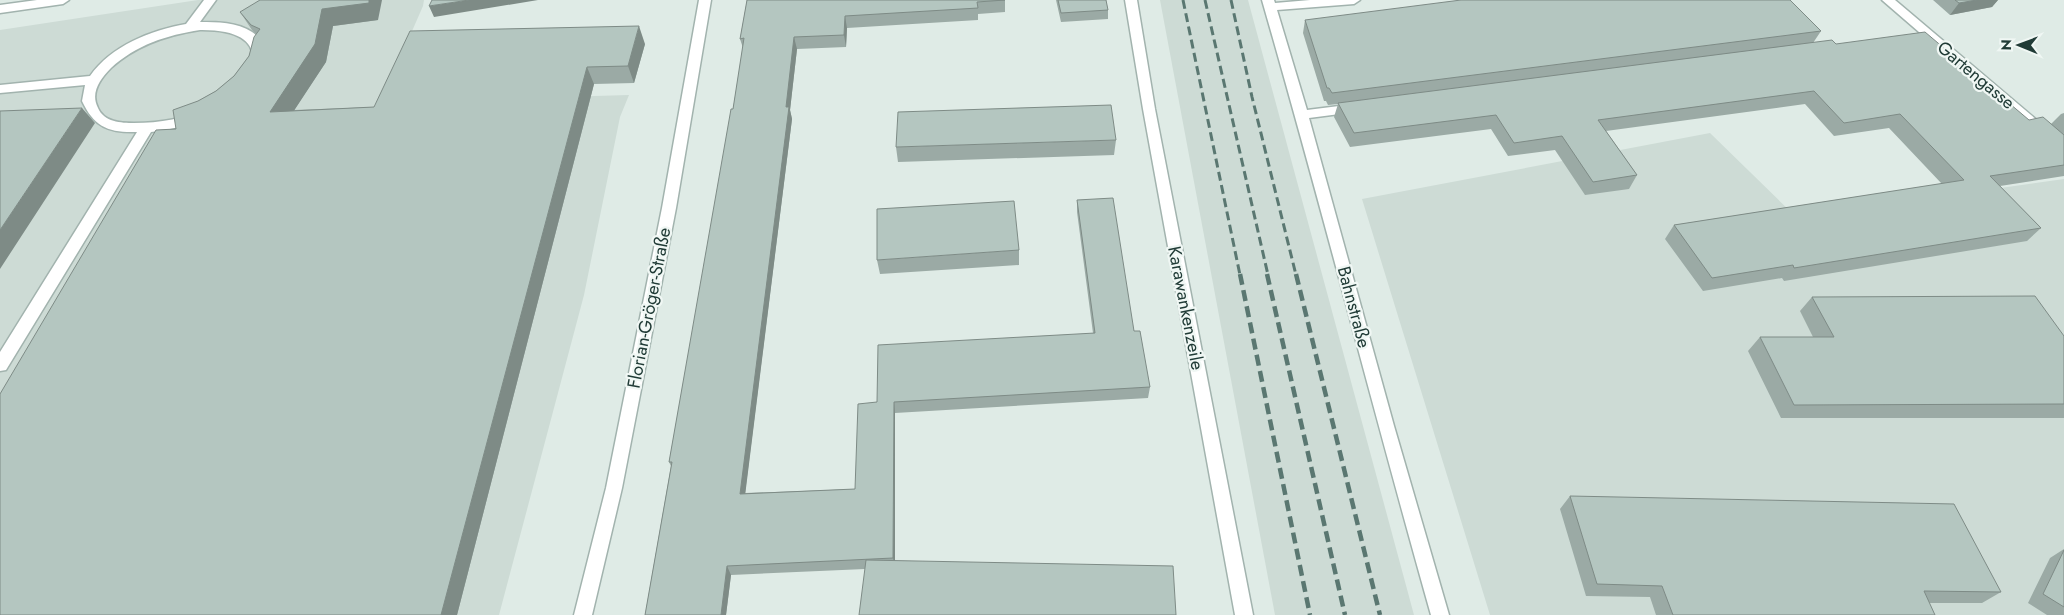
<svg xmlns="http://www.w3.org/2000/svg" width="2064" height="615" font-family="Jost,sans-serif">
<rect width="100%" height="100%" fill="#dfebe6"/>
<path fill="#cddbd5" d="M 198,0 L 424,0 L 423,6 L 381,102 L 629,95 L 620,117 L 584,295 L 499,615 L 0,615 L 0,30 Z
M 1160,0 L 1248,0 L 1414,615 L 1275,615 Z
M 1710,133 L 1796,217 L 2064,179 L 2064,615 L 1490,615 L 1362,199 Z"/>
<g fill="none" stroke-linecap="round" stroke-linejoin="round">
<g stroke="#a2b3ae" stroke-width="3">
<path id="minor" d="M 37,0 L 69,0 L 63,4 L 0,13 L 0,5 Z
M 204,0 L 216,0 L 200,22 C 217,22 237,22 252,32 C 283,54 249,93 228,107 C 205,121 178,129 151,132 L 6,370 L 0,371 L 0,352 L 137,132 C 109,133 94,127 82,101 L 85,85 L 0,93 L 0,85 L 90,76 C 111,46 151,30 186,24 ZM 200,30 C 278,29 259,81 208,107 C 185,119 160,123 134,123 C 121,123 104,122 98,108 C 90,93 100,79 111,68 C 136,45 167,35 200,30 Z
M 699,0 L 711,0 L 676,208 L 622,488 L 592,615 L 574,615 L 606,488 L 662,208 Z
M 1125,0 L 1137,0 L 1155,109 L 1253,615 L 1235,615 L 1143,109 Z
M 1262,0 L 1274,0 L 1275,3 L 1310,0 L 1360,0 L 1354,4 L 1277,10 L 1307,110 L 1355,104 L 1360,105 L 1361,108 L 1360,111 L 1355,112 L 1309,118 L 1394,426 L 1449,615 L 1431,615 C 1373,410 1321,204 1262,0 Z
M 1882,0 L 1895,0 L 2064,143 L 2064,155 L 2059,153 Z"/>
</g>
<use href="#minor" fill="#fff" fill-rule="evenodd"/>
<path stroke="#5a7771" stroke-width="3" stroke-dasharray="9 4.5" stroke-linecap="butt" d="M 1183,0 L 1240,275
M 1205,0 L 1268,275
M 1231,0 L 1252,97 L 1296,275"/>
<path stroke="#5a7771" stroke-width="4.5" stroke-dasharray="11 5.5" stroke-linecap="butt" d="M 1240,274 L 1310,615
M 1267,274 L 1345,615
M 1296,274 L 1380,615"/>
</g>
<path fill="#9baaa5" d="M 747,0 L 1005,0 L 1005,12 L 978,14 L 978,20 L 847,28 L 846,47 L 797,49 L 790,110 L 792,119 L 745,493 L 855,489 L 877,402 L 1093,333 L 1077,212 L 1077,200 L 1134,331 L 1150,387 L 1148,398 L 895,413 L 895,560 L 865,569 L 731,575 L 726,615 L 645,615 L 671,466 L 669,462 L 733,109 L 743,48 L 740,39 Z
M 1056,0 L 1106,0 L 1108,10 L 1108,19 L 1061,22 Z
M 1933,0 L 1998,0 L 1992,7 L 1950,15 Z
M 240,12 L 378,20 L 333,26 L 326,62 L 294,110 L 374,107 L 645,44 L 634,83 L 594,84 L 457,615 L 0,615 L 176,129 L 198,101 L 216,91 L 234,76 L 249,56 L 256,34 L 252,30 Z
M 1305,20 L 1821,31 L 1813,43 L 1836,44 L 2029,120 L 2051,124 L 2061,114 L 2064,113 L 2064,176 L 2000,186 L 2041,228 L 2027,241 L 1784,281 L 1782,278 L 1703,291 L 1665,239 L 1674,225 L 1942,184 L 1889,128 L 1834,136 L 1805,104 L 1606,131 L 1637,175 L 1629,189 L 1585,195 L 1555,150 L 1508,156 L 1491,129 L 1350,147 L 1334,117 L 1338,104 L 1328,105 L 1326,101 L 1324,101 L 1303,33 Z
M 1116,140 L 1114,155 L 898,162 L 896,147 Z
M 1019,250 L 1019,265 L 880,274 L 877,260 Z
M 1812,297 L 2064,336 L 2064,418 L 1781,418 L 1748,351 L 1760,337 L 1813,337 L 1800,311 Z
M 1570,496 L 2001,592 L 1982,603 L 1929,603 L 1935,615 L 1656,615 L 1650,597 L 1586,596 L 1560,509 Z
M 2064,549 L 2064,615 L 2047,615 L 2028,603 L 2050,558 Z"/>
<path fill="#7e8b86" d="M 369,0 L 382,0 L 378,20 L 333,26 L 326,62 L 282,129 L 270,112 L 322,9 Z
M 469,0 L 538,0 L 434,17 L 429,6 Z
M 1977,0 L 1998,0 L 1992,7 L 1950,15 L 1959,3 Z
M 845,16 L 847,28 L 846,47 L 844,35 Z
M 639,26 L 645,44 L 634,83 L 628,66 Z
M 794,37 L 797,49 L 790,110 L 792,119 L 744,504 L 740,494 Z
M 587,67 L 594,84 L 457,615 L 441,615 Z
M 82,108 L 95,123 L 0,269 L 0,230 Z
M 894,402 L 895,413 L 895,568 L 893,558 Z
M 727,566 L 731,575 L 726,615 L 721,615 Z"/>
<path fill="#b4c6c0" stroke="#7e8b86" d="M 260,0 L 369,0 L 369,3 L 322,9 L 315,44 L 270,112 L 374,107 L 410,31 L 639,26 L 628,66 L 587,67 L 441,615 L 0,615 L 0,394 L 156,130 L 176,129 L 173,110 L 198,101 L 216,91 L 234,76 L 249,56 L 254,37 L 260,29 L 251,25 L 240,12 Z
M 432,0 L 469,0 L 429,6 Z
M 747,0 L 1005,0 L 977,2 L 978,8 L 845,16 L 844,35 L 794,37 L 786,107 L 789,107 L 740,494 L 855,489 L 858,404 L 877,402 L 878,345 L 1095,333 L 1077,200 L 1113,198 L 1134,331 L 1140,331 L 1150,387 L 894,402 L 893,558 L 727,566 L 721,615 L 645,615 L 672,462 L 669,462 L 731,109 L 733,109 L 744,38 L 740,39 Z
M 1058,0 L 1106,0 L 1108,10 L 1061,13 Z
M 1461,0 L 1790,0 L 1821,31 L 1332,93 L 1329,88 L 1327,88 L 1305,20 Z
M 1955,0 L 1977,0 L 1959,3 Z
M 1925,32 L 2029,120 L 2043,117 L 2064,135 L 2064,165 L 1990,176 L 2041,228 L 1794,268 L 1793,265 L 1712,278 L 1674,225 L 1964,180 L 1900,114 L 1844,123 L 1814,91 L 1598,120 L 1637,175 L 1593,182 L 1562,136 L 1514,143 L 1496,115 L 1354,133 L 1338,103 L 1832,40 L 1836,44 Z
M 1111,105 L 1116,140 L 896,147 L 898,112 Z
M 82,108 L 0,230 L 0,111 Z
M 1014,201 L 1019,250 L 877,260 L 877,209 Z
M 2035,296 L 2064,336 L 2064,404 L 1794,405 L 1760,337 L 1834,337 L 1812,297 Z
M 1570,496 L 1954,504 L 2001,592 L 1924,591 L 1935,615 L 1673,615 L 1662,586 L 1597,584 Z
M 2064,550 L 2064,607 L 2043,594 Z
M 866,560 L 1173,566 L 1176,615 L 859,615 Z"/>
<g text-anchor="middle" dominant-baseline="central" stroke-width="4.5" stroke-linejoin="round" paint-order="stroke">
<g font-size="18" fill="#203b36" stroke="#f0f7f4">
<text transform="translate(1976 75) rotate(40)">Gartengasse</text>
<text transform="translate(1354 307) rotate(75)">Bahnstraße</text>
<text transform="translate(649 308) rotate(-79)">Florian-Gröger-Straße</text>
<text transform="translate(1186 308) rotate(79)">Karawankenzeile</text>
</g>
</g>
<g transform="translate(2019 45) rotate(271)" stroke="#f0f7f4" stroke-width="4" paint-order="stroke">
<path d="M0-4L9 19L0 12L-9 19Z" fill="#203b36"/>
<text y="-8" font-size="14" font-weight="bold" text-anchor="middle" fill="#203b36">N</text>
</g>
</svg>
